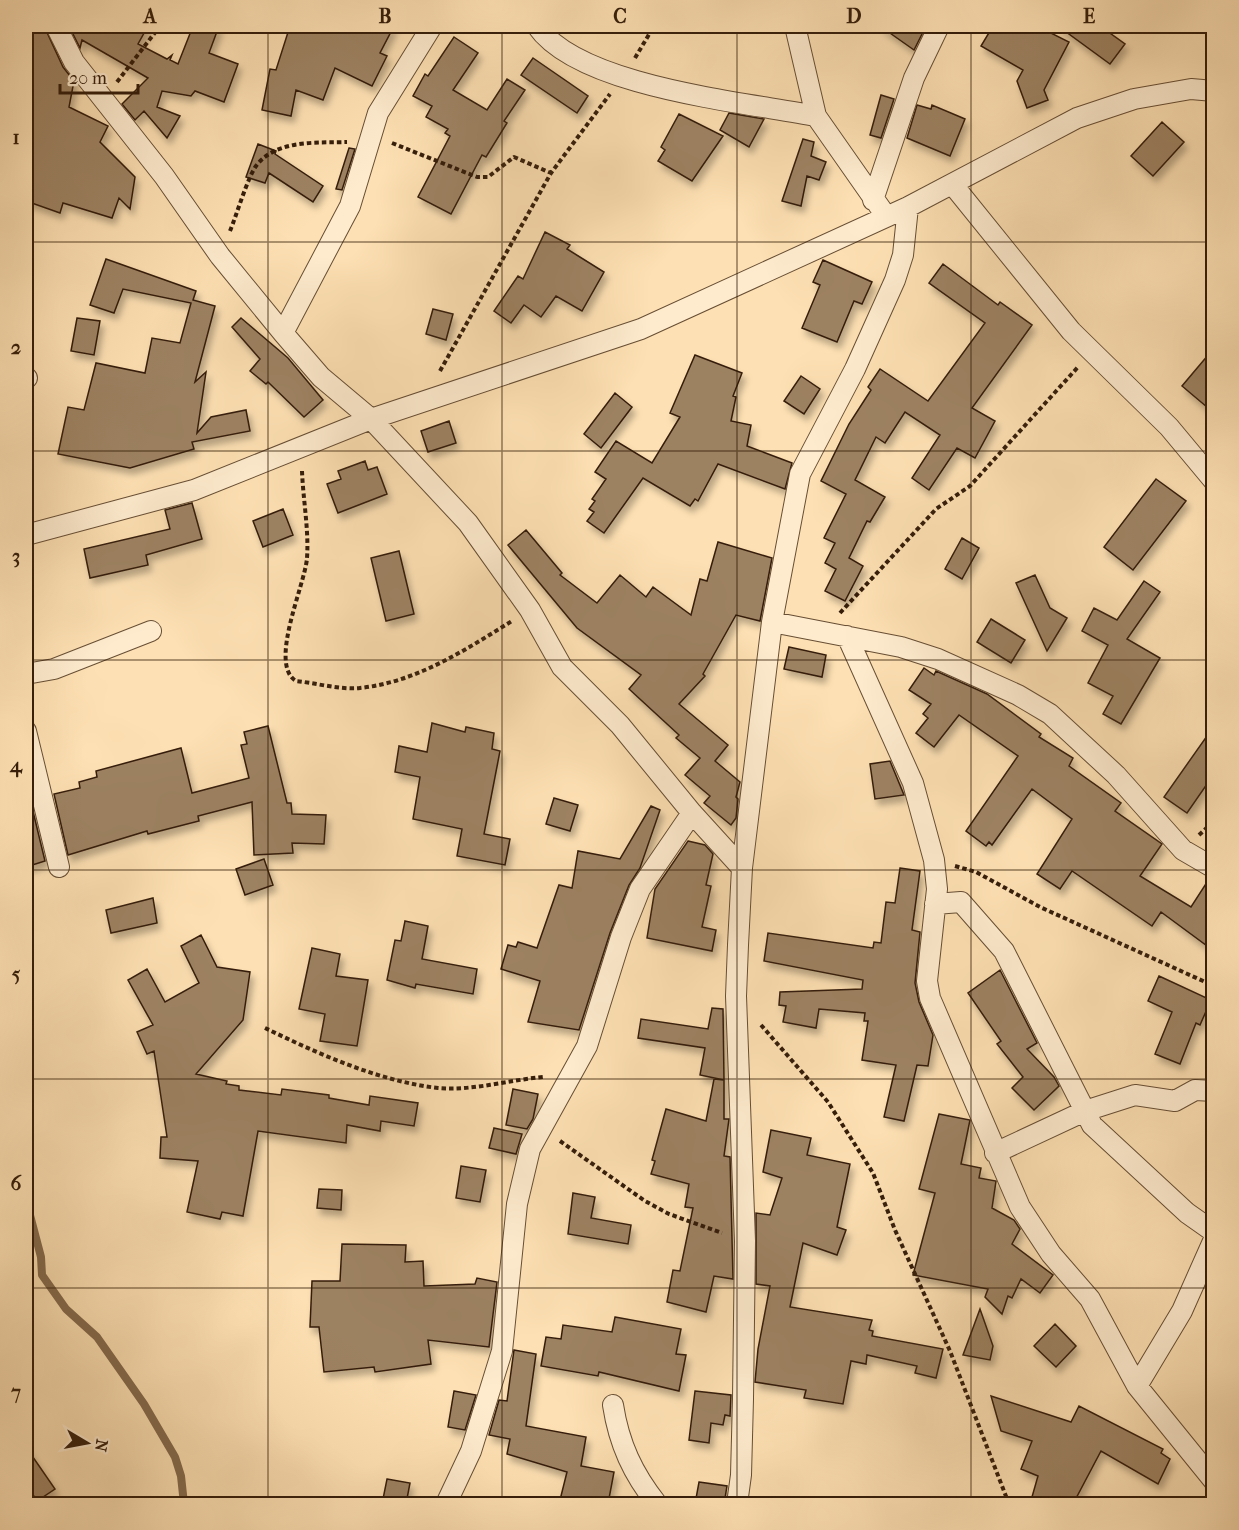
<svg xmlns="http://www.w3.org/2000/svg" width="1239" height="1530" font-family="'IM FELL French Canon',serif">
<defs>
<filter id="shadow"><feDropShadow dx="3.5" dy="6" stdDeviation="3" flood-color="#0004"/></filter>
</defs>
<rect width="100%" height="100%" fill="#fde0b3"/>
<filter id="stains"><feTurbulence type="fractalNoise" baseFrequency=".00333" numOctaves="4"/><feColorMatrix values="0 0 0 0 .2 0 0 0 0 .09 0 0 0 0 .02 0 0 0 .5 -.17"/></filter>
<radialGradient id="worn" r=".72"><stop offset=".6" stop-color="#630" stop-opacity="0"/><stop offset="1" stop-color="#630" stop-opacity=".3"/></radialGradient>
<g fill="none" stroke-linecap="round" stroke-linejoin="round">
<path stroke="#846a4d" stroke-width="8" d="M 26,1200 L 41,1257 L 42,1275 L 66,1309 L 97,1337 L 144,1404 L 175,1457 L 181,1476 L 184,1504"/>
</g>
<path fill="#9d8262" stroke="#351d0a" stroke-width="1.5" filter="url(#shadow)" d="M 26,26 L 44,26 L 63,67 L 74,81 L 69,107 L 108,126 L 100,142 L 135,177 L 130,209 L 119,198 L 112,218 L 63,203 L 60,213 L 26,201 Z
M 69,26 L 148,26 L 138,44 L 167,59 L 172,55 L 170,60 L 178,64 L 193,26 L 219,26 L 209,53 L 238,64 L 224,102 L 195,91 L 191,96 L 162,91 L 157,107 L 180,116 L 167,138 L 144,111 L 135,120 L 122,104 L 148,78 L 82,40 L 80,48 Z
M 290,26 L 394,26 L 380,53 L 387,56 L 372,86 L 335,68 L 323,100 L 296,90 L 291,116 L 262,110 L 270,69 L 276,70 Z
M 880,26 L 926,26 L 914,50 Z
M 993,26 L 1037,26 L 1069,42 L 1044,90 L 1048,100 L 1027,108 L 1017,81 L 1023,70 L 981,46 Z
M 1058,26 L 1100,26 L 1125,44 L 1110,64 Z
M 454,37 L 478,53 L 453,90 L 487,110 L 507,79 L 525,90 L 504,121 L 507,123 L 486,157 L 482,155 L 451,214 L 418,197 L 450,136 L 445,133 L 448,129 L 426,117 L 432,106 L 413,96 L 425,74 L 428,76 Z
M 533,58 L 588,96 L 577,113 L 521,75 Z
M 881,95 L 894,99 L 881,138 L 870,135 Z
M 917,105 L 931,109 L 932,105 L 965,119 L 950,156 L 907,138 Z
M 729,113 L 764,119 L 749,147 L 720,130 Z
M 679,114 L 723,136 L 692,181 L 658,161 L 665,150 L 661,147 Z
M 1162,122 L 1184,142 L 1153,176 L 1131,156 Z
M 803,139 L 814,142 L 811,156 L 826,162 L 819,180 L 807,176 L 801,206 L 782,201 Z
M 258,144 L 276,151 L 275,154 L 323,186 L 313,202 L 269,173 L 265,183 L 246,177 Z
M 349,148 L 355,149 L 342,190 L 336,189 Z
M 545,232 L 570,245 L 567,249 L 604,272 L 582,311 L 556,296 L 541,317 L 524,305 L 511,323 L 494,311 L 518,276 L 523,279 Z
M 106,259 L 196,291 L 193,300 L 215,306 L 195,382 L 206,372 L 197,433 L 211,417 L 246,410 L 250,431 L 192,442 L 194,449 L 130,468 L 58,454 L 68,407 L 84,410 L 96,363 L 145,373 L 152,338 L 180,343 L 191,303 L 123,289 L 114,313 L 90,305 Z
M 823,260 L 872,282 L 862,304 L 854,301 L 837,342 L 802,328 L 820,285 L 813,282 Z
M 943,264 L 998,305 L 1000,302 L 1032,325 L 972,408 L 995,421 L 975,458 L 957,448 L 929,490 L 912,478 L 940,435 L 905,412 L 885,443 L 876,437 L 855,480 L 885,497 L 870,522 L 867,521 L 849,558 L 863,566 L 845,601 L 825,591 L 836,569 L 825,563 L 835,543 L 824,538 L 846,494 L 821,481 L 849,424 L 871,390 L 868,387 L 880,369 L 928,401 L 985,323 L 929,283 Z
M 433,309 L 453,314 L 446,340 L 426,334 Z
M 77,318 L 100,321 L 94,355 L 71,351 Z
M 241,318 L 288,358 L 323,400 L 304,417 L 268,382 L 266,384 L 250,371 L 260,359 L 232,327 Z
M 1214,348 L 1214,413 L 1182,386 Z
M 695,355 L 742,373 L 733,396 L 736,397 L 731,421 L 751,425 L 747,446 L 792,463 L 785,489 L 718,464 L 698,501 L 695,499 L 690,506 L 643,478 L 604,533 L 587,521 L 594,512 L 589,509 L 595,501 L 592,499 L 606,479 L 595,472 L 616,441 L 652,463 L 680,417 L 670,413 Z
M 801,376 L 820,389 L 804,414 L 784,401 Z
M 615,393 L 632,407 L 601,448 L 584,434 Z
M 449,421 L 456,443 L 428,452 L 421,431 Z
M 365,461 L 368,470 L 377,467 L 387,494 L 338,513 L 327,484 L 341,479 L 338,471 Z
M 1156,479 L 1186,501 L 1133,570 L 1104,547 Z
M 192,503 L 202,539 L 146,555 L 148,565 L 90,578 L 84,549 L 170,529 L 165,510 Z
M 283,509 L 293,535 L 263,547 L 253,521 Z
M 526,530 L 562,573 L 560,575 L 597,603 L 620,575 L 646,597 L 653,587 L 691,615 L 700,579 L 707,581 L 718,542 L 772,558 L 760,621 L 736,615 L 703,674 L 705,676 L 679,704 L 728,745 L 715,761 L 740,782 L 736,797 L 738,799 L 736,818 L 731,825 L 704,803 L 710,796 L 685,775 L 700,758 L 676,738 L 679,735 L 629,689 L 641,675 L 577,628 L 508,545 Z
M 962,538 L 979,548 L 962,579 L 945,569 Z
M 399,551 L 414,614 L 386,621 L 371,558 Z
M 1035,575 L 1050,608 L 1067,618 L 1047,651 L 1016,583 Z
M 1144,581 L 1160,592 L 1127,639 L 1160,658 L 1121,724 L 1103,714 L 1113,696 L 1088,683 L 1108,645 L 1082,631 L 1094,608 L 1117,620 Z
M 991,619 L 1025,640 L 1011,663 L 977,642 Z
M 789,647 L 826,655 L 822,677 L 784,669 Z
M 924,668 L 934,675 L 936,671 L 987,694 L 1041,734 L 1039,737 L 1073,758 L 1069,766 L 1121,803 L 1115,811 L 1162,844 L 1140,876 L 1191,907 L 1209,879 L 1214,880 L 1214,951 L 1161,912 L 1152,926 L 1072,871 L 1060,889 L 1037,874 L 1072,819 L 1032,789 L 992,845 L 989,842 L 986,846 L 966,831 L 1018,756 L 959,715 L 934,747 L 916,733 L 928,718 L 923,714 L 931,704 L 909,690 Z
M 432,723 L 465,732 L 466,727 L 494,733 L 492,749 L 500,751 L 484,834 L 510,839 L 505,865 L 457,856 L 462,829 L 413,819 L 420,777 L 395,772 L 399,746 L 427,752 Z
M 268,726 L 287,803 L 291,803 L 292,814 L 326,815 L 324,844 L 292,843 L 293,853 L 254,855 L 252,802 L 198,816 L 199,821 L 148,834 L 147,831 L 68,855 L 54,794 L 80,788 L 79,782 L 97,777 L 96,771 L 181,748 L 192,793 L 249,778 L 241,745 L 247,744 L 244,732 Z
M 1214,726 L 1214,774 L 1187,813 L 1164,797 Z
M 890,761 L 904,795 L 875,799 L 870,764 Z
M 554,798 L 578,805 L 570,831 L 546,824 Z
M 30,799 L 45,861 L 26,867 L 26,833 L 33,833 L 26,809 L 26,800 Z
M 651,806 L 660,810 L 640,868 L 629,885 L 610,933 L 579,1030 L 528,1022 L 540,981 L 501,969 L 508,945 L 516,947 L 518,942 L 537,948 L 559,885 L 572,888 L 578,851 L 620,859 Z
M 688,841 L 705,845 L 713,854 L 706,885 L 711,886 L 702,927 L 716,930 L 712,951 L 647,938 L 655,889 Z
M 264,859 L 273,885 L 245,895 L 236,869 Z
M 900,868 L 920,871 L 912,930 L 920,932 L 915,983 L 919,1002 L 933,1035 L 928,1066 L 917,1065 L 904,1121 L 884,1117 L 896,1065 L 862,1060 L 868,1021 L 864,1021 L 865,1013 L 819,1009 L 816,1028 L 783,1022 L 786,1006 L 779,1005 L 780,992 L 862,989 L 863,980 L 764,961 L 768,933 L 873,948 L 874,942 L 881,943 L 886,902 L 895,903 Z
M 153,898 L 157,923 L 111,933 L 106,910 Z
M 405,921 L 428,926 L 422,959 L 477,969 L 473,994 L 416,984 L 415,988 L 387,980 L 395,940 L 401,941 Z
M 201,935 L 217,967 L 250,972 L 243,1020 L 196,1074 L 227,1081 L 226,1084 L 239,1086 L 239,1090 L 281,1095 L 282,1089 L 329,1095 L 329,1098 L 369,1105 L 370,1096 L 418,1103 L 414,1126 L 381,1121 L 380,1131 L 347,1125 L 346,1143 L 258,1131 L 243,1216 L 222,1212 L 220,1219 L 187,1212 L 198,1161 L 160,1158 L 161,1137 L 167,1137 L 154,1051 L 147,1054 L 137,1032 L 153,1025 L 128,980 L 147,969 L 165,1002 L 199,983 L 181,946 Z
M 312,948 L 340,954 L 336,976 L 368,980 L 357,1046 L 320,1041 L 325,1014 L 299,1009 Z
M 1000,970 L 1037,1043 L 1027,1049 L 1054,1077 L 1059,1086 L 1034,1110 L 1012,1088 L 1023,1077 L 997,1044 L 1001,1041 L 968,993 Z
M 1159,976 L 1211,1000 L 1200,1025 L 1196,1023 L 1180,1064 L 1155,1054 L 1172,1012 L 1148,1001 Z
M 712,1008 L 723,1009 L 724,1080 L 700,1075 L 705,1048 L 638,1038 L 641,1019 L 708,1029 Z
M 714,1079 L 724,1080 L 724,1119 L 729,1119 L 724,1156 L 730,1157 L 733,1279 L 714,1276 L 706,1312 L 667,1302 L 673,1270 L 680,1271 L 693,1208 L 685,1207 L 689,1184 L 651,1174 L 655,1161 L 652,1160 L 666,1109 L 706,1121 Z
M 513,1089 L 538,1094 L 533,1119 L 527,1129 L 506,1125 Z
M 939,1114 L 970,1120 L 961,1164 L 981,1168 L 979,1178 L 996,1181 L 992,1208 L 1014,1220 L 1020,1229 L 1012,1244 L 1053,1275 L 1040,1293 L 1021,1279 L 1012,1298 L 1008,1296 L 1002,1314 L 985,1297 L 988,1289 L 913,1275 L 935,1193 L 919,1189 Z
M 494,1128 L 522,1134 L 516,1154 L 489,1148 Z
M 771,1130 L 811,1138 L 807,1155 L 850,1164 L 837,1227 L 846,1230 L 837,1255 L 803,1243 L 790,1307 L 872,1320 L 869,1330 L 873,1331 L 872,1336 L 943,1349 L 936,1378 L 915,1373 L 917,1366 L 867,1355 L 866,1364 L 851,1361 L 843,1404 L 804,1398 L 806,1390 L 755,1382 L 758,1349 L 770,1286 L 756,1284 L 756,1213 L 770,1215 L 782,1178 L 763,1172 Z
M 461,1166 L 486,1170 L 480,1202 L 456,1198 Z
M 319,1189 L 342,1190 L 341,1210 L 317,1208 Z
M 573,1193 L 595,1197 L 591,1218 L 631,1225 L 628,1244 L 568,1234 Z
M 342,1244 L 406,1245 L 405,1262 L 423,1261 L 424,1286 L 475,1284 L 477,1278 L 497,1282 L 489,1347 L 428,1340 L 431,1364 L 375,1372 L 374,1367 L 324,1372 L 319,1327 L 310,1327 L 312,1281 L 340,1281 Z
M 980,1309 L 993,1346 L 990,1360 L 963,1355 Z
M 615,1317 L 681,1329 L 676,1354 L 686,1355 L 679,1391 L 599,1372 L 598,1376 L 541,1366 L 546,1337 L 561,1339 L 563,1325 L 612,1332 Z
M 1055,1324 L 1076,1346 L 1056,1367 L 1034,1346 Z
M 514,1350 L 536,1354 L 526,1426 L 586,1437 L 581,1466 L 614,1472 L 608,1504 L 559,1504 L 567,1472 L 507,1454 L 510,1439 L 489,1435 L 499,1400 L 507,1401 Z
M 454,1391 L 476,1395 L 465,1430 L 448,1427 Z
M 695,1391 L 731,1395 L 730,1416 L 725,1415 L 723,1425 L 711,1423 L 709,1443 L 689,1440 Z
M 991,1396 L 1071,1422 L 1079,1406 L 1163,1449 L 1161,1453 L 1170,1459 L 1158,1484 L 1101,1451 L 1073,1504 L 1030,1504 L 1038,1476 L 1021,1469 L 1032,1441 L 1001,1431 Z
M 26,1447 L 55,1489 L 37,1501 L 26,1484 Z
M 387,1479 L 410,1483 L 406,1504 L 382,1504 Z
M 699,1482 L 727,1486 L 724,1504 L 695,1504 Z"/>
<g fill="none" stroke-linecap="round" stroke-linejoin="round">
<g stroke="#674e34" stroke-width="22">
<path id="street" d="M 56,26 L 74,62 L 164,176 L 220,256 L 283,333 L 321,377 L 371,419 L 468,523 L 530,610 L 562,667 L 620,725 L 692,813 L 742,868
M 537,26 C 579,87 744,102 816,116
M 795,26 L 816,116 L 886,216
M 953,185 L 1071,331 L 1169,427 L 1214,481
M 873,200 L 914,78 L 939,26
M 283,333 L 350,206 L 378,113 L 432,26
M 26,378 L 27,378
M 26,535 L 194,490 L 371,419 L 641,329 L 908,207 L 1077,118 L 1134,99 L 1191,89 L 1214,91
M 772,622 L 901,647 L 938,659 L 1018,695 L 1050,714 L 1116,775 L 1183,850 L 1214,868
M 847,636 L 913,783 L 934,860 L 937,889 L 927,981 L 930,998 L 1020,1207 L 1051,1254 L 1090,1299 L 1137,1386 L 1214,1481
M 26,674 L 54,669 L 151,631
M 26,731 L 59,867
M 935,904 L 961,902 L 1004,951 L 1092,1125 L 1187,1213 L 1214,1232
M 995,1153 L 1085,1111 L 1135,1095 L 1175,1101 L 1195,1090 L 1214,1091
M 1137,1386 L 1182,1311 L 1214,1239
M 613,1405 C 619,1444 633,1474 657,1504
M 446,1504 L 471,1451 L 502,1351 L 517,1204 L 530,1149 L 587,1046 L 621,937 L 640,889 L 692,813
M 737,1504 L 741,1475 L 743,1399 L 745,1241 L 736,996 L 738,945 L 742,868 L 772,622 L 800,474 L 855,369 L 895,280 L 903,255 L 908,207"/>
</g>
<path stroke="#351d0a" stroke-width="4" stroke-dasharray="4.5 3" stroke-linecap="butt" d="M 635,58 L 654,26
M 117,82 L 160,26
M 392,143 L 477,177 L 488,177 L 514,157 L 551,173
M 230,231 C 237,214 247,179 256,166 C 276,139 318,143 347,142
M 440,371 L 551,173 L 610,94
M 302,471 C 303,499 309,530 307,558 C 305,585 268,664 296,681 C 316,683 340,690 360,688 C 417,682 465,650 512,621
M 840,613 L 936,509 L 970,486 L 1078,367
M 1199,835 L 1214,821
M 955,866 L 976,872 L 1040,907 L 1214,986
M 761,1025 L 828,1102 L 873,1173 L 895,1230 L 950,1351 L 1009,1504
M 265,1028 C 319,1054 378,1081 438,1088 C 473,1091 509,1080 543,1077
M 560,1141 L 645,1201 L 669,1214 L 722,1233"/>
<use href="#street" stroke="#feebce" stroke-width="20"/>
</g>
<path fill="none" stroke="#351d0a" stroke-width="1.5" stroke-opacity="0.55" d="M 268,26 L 268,1504M 502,26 L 502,1504M 737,26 L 737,1504M 971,26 L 971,1504M 26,242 L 1214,242M 26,451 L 1214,451M 26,660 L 1214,660M 26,870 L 1214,870M 26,1079 L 1214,1079M 26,1288 L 1214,1288"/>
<rect width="1239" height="1530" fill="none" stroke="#fde0b3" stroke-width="66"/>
<g transform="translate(87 1443) rotate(100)" stroke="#feebce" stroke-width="4.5" paint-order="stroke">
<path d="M0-4.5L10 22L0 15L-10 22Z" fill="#351d0a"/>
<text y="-9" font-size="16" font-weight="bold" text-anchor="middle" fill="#351d0a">N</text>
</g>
<path d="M60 84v9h78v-9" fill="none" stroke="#351d0a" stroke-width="3"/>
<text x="69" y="84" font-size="18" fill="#351d0a" stroke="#feebce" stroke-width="4.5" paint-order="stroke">20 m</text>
<rect x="33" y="33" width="1173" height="1464" fill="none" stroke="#351d0a" stroke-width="2"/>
<g font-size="20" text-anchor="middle" font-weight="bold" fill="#351d0a">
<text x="150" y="23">A</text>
<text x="385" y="23">B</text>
<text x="620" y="23">C</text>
<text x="854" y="23">D</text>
<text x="1089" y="23">E</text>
<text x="16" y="144">1</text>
<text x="16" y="354">2</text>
<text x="16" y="563">3</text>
<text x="16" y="772">4</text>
<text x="16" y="981">5</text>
<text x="16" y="1190">6</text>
<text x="16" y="1399">7</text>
</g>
<rect width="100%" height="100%" filter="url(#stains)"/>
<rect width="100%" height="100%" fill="url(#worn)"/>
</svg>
